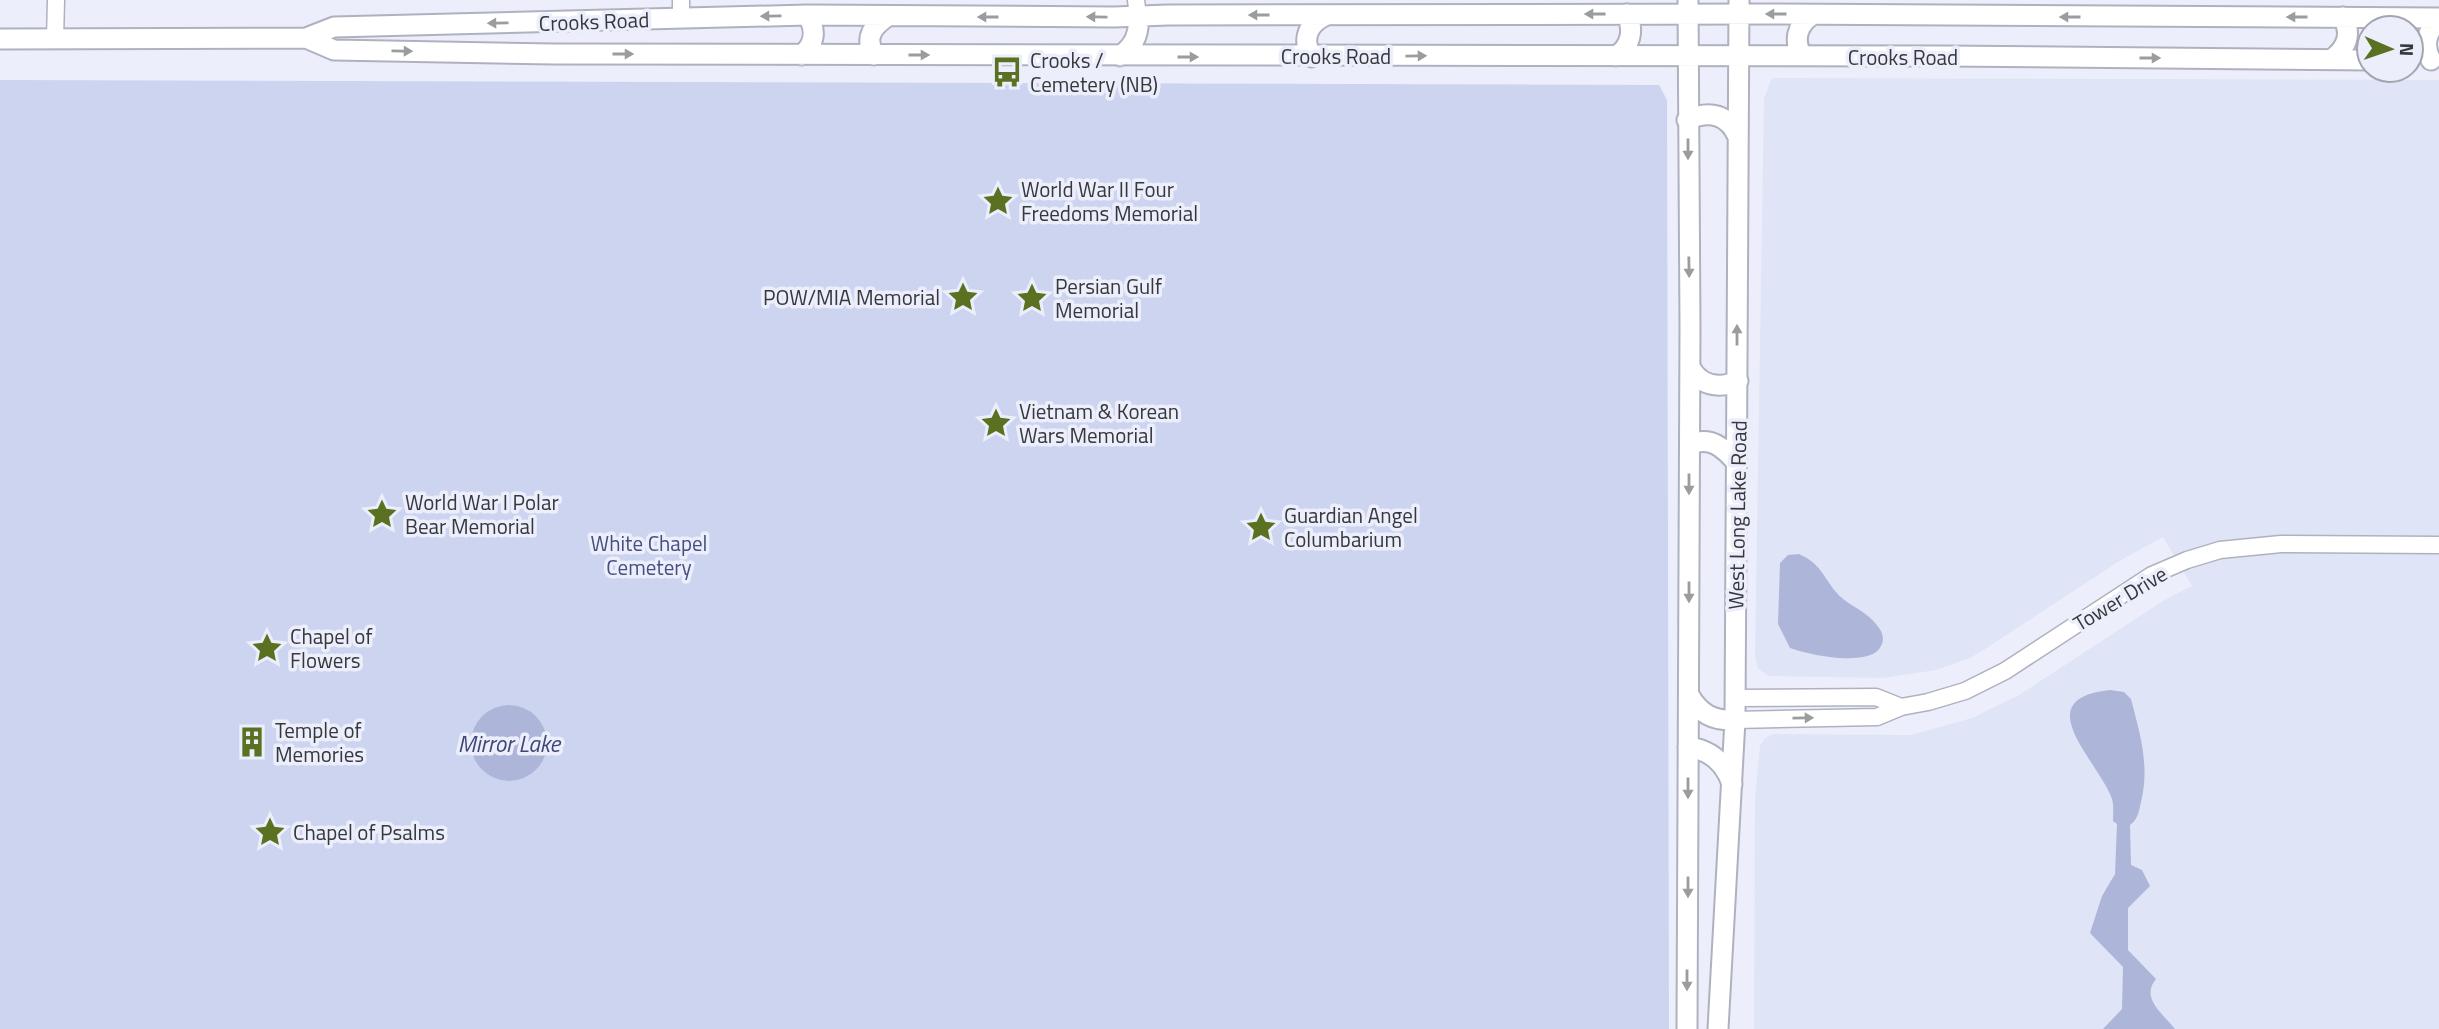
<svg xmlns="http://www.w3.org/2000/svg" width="2439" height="1029" font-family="'Titillium Web',sans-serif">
<rect width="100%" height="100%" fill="#eceffb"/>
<path fill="#dfe4f6" d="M 1772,78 L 2439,80 L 2439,1029 L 1754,1029 L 1755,797 L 1760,746 L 1765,738 L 1773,734 L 1911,735 L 1972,718 L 2019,695 L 2163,601 L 2192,586 L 2163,537 L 2121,560 L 1985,649 L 1970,658 L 1936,670 L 1883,678 L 1769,676 L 1758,669 L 1755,655 L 1764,98 Z"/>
<path fill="#cdd4ef" d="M 0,80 L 1659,85 L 1667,100 L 1669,1029 L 0,1029 Z"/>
<path fill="#adb6d9" d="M 1799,554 C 1821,564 1822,575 1836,592 C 1848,607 1869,610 1881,631 C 1883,636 1884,641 1881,646 C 1871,668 1809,655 1790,648 L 1778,624 L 1780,563 L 1788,555 Z
M 2110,690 L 2124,692 L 2131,699 C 2140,734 2150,766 2141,802 C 2139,811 2138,819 2130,825 L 2131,865 L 2142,870 L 2150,886 L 2128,908 L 2128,950 L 2156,979 C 2140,998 2163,1014 2175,1029 L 2103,1029 L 2122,1009 L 2123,967 L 2090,933 L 2102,896 L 2115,874 L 2117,824 L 2113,821 C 2113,814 2114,805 2112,799 C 2098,760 2026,699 2110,690 Z
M471 743a38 38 0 1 1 76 0a38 38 0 1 1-76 0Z"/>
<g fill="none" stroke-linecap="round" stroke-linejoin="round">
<g stroke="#afb2be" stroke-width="19">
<path id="minor" d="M 681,0 L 681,18
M 1136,0 L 1138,16
M 55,39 L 56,0
M 1735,698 L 1876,697 L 1901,707
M 1735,720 L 1877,717 L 1901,707 L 1928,702 L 1965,691 L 2005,671 L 2152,575 L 2187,560 L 2220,550 L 2281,544 L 2439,545"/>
</g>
<g stroke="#afb2be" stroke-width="23">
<path id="major" d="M 306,38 L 334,50 L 554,54 L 1942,56 L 2369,60
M 0,39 L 306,38 L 334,27 L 807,15 L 1114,17 L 1168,15 L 1776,14 L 2439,18
M 802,55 C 815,44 817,30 807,15
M 874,55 C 864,37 873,26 888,16
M 1120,56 C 1134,46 1140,34 1138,16
M 1616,56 C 1631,47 1634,30 1627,14
M 1802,56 C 1793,40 1797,25 1812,15
M 1312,57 C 1301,39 1308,23 1327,15
M 2332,59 C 2347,48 2352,34 2343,17
M 2431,60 C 2423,46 2426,31 2439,21
M 1687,120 C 1710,110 1728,114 1738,137
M 1690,367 C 1700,386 1719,389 1738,381
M 1690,445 C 1710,435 1724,448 1737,463
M 1689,695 C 1700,714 1713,721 1735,720
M 1688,747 C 1711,750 1725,763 1732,784
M 1687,1029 L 1690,328 L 1688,0
M 1718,1029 L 1735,720 L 1739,0"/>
</g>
<use href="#minor" stroke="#fff" stroke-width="16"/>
<use href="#major" stroke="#fff" stroke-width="19"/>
</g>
<defs><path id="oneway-solid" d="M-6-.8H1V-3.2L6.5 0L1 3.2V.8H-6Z" transform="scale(1.75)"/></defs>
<g fill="#9a9c9e">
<use href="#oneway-solid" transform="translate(1595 14) rotate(180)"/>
<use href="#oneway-solid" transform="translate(1776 14) rotate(-180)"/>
<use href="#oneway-solid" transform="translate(1259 15) rotate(-180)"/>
<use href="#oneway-solid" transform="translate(771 16) rotate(179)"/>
<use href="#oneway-solid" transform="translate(988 17) rotate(180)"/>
<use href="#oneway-solid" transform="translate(1097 17) rotate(-179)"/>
<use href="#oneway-solid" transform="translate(2070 17) rotate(-180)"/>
<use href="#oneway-solid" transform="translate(2297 17) rotate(180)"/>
<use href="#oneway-solid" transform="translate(498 23) rotate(179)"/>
<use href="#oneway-solid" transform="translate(402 51) rotate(1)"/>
<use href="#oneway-solid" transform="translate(623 54)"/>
<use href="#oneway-solid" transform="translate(919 55)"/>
<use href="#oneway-solid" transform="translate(1416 56) rotate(-1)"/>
<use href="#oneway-solid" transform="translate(1188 57)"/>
<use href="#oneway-solid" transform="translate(2150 58)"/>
<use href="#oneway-solid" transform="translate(1688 149) rotate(90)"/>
<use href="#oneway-solid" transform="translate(1689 267) rotate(89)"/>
<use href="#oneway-solid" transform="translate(1737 335) rotate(-90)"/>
<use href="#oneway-solid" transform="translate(1689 484) rotate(90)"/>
<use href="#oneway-solid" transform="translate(1689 592) rotate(90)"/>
<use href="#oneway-solid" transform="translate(1803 718) rotate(-1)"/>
<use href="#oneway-solid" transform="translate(1688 788) rotate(90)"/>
<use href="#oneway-solid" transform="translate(1688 887) rotate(90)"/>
<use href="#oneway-solid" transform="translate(1687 980) rotate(90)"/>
</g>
<defs>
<g id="bus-bare" transform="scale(2.415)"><path d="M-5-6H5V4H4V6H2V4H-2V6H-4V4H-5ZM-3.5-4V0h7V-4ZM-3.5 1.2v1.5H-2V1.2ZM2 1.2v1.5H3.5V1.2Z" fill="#5a7122" stroke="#eceffb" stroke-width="2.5" paint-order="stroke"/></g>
<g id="sight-bare" transform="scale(2.415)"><path d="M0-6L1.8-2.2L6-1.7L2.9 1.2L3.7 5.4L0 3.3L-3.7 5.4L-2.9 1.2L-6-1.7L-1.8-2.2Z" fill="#5a7122" stroke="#eceffb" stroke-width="2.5" paint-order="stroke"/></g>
<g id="building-bare" transform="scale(2.415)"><path d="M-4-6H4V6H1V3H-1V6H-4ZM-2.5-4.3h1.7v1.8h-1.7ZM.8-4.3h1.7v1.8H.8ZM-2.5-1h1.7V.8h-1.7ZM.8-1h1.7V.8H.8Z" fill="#5a7122" stroke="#eceffb" stroke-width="2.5" paint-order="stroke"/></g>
</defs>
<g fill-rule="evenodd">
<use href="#bus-bare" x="1007" y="72"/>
<use href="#sight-bare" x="998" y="201"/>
<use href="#sight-bare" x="963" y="297"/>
<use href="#sight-bare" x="1032" y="298"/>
<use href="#sight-bare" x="996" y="423"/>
<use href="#sight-bare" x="382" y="514"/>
<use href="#sight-bare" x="1261" y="527"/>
<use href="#sight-bare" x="267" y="648"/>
<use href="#building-bare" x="252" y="742"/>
<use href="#sight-bare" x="270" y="832"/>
</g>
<g text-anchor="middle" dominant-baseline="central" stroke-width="7" stroke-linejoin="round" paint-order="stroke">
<g font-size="21" fill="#36383c" stroke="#eceffb">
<text transform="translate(594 21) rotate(-2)">Crooks Road</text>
<text x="1336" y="56">Crooks Road</text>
<text x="1903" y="57">Crooks Road</text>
<text transform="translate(1737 515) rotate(-89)">West Long Lake Road</text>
<text transform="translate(2120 598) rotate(-31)">Tower Drive</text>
</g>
<g font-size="21" fill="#36383c" stroke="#eceffb" text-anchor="start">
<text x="1030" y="60">Crooks /<tspan x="1030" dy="24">Cemetery (NB)</tspan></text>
<text x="1021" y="189">World War II Four<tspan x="1021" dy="24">Freedoms Memorial</tspan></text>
<text x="1055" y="286">Persian Gulf<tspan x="1055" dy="24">Memorial</tspan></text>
<text x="940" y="297" text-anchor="end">POW/MIA Memorial</text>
<text x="1019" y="411">Vietnam &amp; Korean<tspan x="1019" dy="24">Wars Memorial</tspan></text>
<text x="405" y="502">World War I Polar<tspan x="405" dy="24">Bear Memorial</tspan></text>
<text x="1284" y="515">Guardian Angel<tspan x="1284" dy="24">Columbarium</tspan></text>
<text x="290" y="636">Chapel of<tspan x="290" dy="24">Flowers</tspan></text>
<text x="275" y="730">Temple of<tspan x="275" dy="24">Memories</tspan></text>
<text x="293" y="832">Chapel of Psalms</text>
</g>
<g font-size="21" fill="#454f80" stroke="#eceffb">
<text x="649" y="543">White Chapel<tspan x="649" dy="24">Cemetery</tspan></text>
</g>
<g font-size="23" font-style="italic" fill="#3e4777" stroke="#eceffb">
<text x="509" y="743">Mirror Lake</text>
</g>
</g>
<g transform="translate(2390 49) rotate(92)"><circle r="33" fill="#eceffb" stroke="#a3a6af" stroke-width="2"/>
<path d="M0-5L12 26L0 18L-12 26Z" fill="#5a7122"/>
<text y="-10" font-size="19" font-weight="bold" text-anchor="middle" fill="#36383c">N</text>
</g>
</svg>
